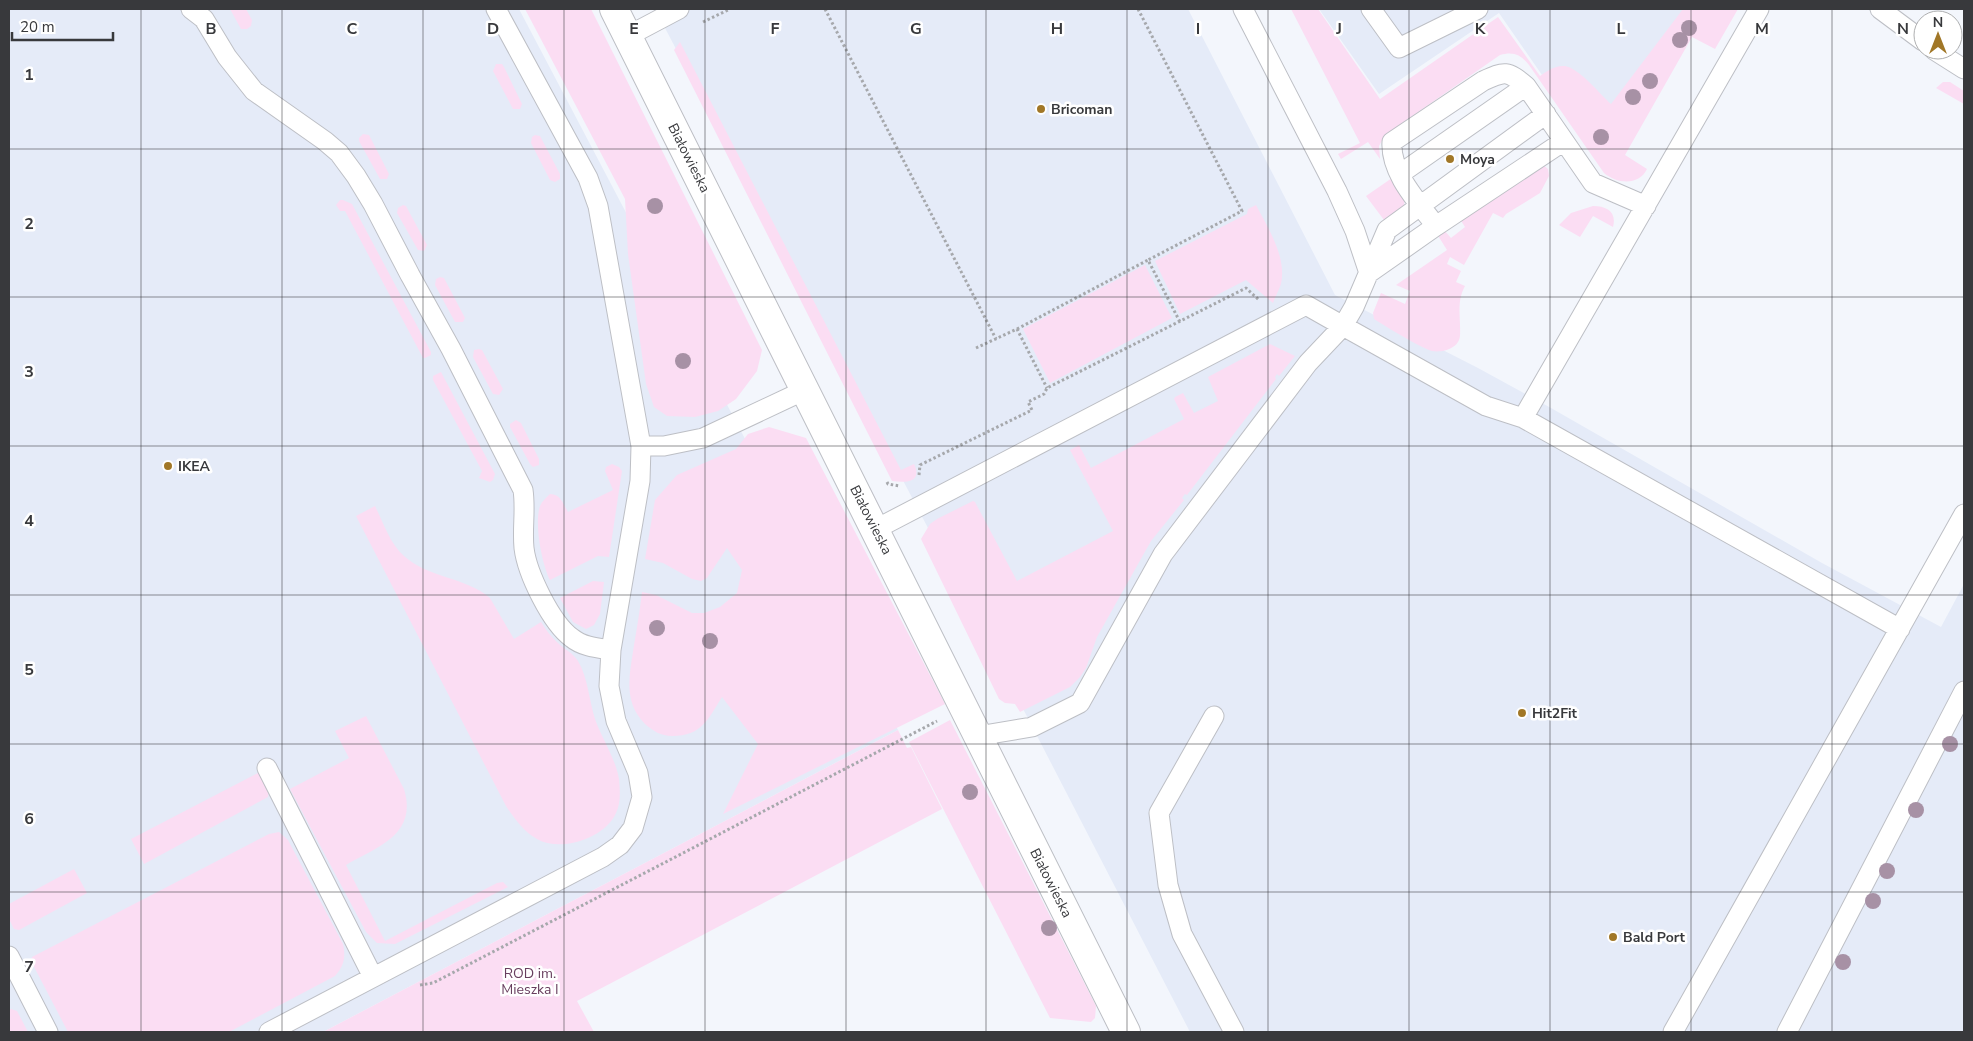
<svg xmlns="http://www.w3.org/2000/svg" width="1973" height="1041" font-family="'Nunito Sans',sans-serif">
<rect width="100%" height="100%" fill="#f3f6fc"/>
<path fill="#e5ebf8" d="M 9,9 L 519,9 L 898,730 L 323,1032 L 9,1032 Z
M 655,9 L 1188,9 L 1335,295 L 1478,368 L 1551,408 L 1822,563 L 1941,627 L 1964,584 L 1964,1032 L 1190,1032 L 1019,701 Z
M 1319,9 L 1711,9 L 1598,156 L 1499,13 L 1379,94 Z"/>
<path fill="#fbddf3" d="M 230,9 L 246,9 L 252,20 L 251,26 L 247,29 L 241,29 Z
M 525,9 L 591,9 L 762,350 L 757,371 L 736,399 L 718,411 L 695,417 L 667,416 L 654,407 L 646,384 L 628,254 L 625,199 Z
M 1291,9 L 1318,9 L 1380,99 L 1498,17 L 1540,76 C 1547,71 1555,65 1565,66 C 1579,68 1600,94 1611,104 L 1683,9 L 1738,9 L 1715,49 L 1692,37 L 1625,155 L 1647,169 C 1639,186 1617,184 1604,173 L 1529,65 C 1521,55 1514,51 1500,55 L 1385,135 L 1379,146 L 1380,159 L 1368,142 L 1341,159 L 1338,154 L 1360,143 Z
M 680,42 L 901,470 L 914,464 C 923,483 905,483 892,481 L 674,50 Z
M 496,64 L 502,64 L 504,67 L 522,104 L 520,109 L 513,109 L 493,71 Z
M 1943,82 L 1950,82 L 1964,91 L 1964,104 L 1936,88 Z
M 363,134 L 369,135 L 389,174 L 387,179 L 380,179 L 359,141 L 359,138 Z
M 535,135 L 540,136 L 560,174 L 560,179 L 555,182 L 550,180 L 531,143 L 532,137 Z
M 1542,164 L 1548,169 L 1549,176 L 1540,193 L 1506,214 L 1503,218 L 1493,213 L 1464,265 L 1450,257 L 1447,264 L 1461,271 L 1456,282 L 1465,286 C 1456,302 1461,318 1460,336 C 1459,348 1443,353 1432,351 C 1421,348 1385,326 1374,319 L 1373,313 L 1381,293 L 1405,304 L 1410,291 L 1396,285 L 1447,250 L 1437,234 L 1444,230 L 1451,238 L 1465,227 L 1460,219 Z
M 1392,178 L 1405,197 L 1404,206 L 1387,220 L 1384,220 L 1366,196 Z
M 340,200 L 343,200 L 352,204 L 431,352 L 431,355 L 425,358 L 423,358 L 345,211 L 340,211 L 336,205 Z
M 403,205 L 406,206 L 427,245 L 424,251 L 418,250 L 397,213 L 398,208 Z
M 1256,205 C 1268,228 1287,257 1281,284 C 1279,290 1275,297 1273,303 L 1246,280 L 1180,314 L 1155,261 L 1247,214 L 1248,209 Z
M 1593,206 C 1607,206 1617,212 1613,227 L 1593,216 L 1580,237 L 1559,225 L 1571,213 Z
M 1145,265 L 1172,318 L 1050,383 L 1023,329 Z
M 440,277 L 444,278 L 465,318 L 463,322 L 455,322 L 435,285 L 436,279 Z
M 1270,344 L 1295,356 L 1279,376 L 1277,374 L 1275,377 L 1276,379 L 1187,495 L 1185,494 L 1182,498 L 1184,500 L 1151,541 L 1097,637 L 1086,668 L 1080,677 L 1070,687 L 1020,712 L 1015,704 L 1005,703 L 999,699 L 921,539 L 930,524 L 937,519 L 973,501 L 975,502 L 1017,581 L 1113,531 L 1070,450 L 1079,445 L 1091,468 L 1184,419 L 1174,399 L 1175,397 L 1183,393 L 1194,413 L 1218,401 L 1208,377 Z
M 479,349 L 482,350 L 503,389 L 499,395 L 493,394 L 473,357 L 474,350 Z
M 441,372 L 495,474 L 493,480 L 490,482 L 479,478 L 482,471 L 433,380 L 433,376 Z
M 516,420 L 521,423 L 539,459 L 539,465 L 533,467 L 530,464 L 510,427 L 510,424 Z
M 769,427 L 806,438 L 945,704 L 723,814 L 758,744 L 722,697 C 708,719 702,736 672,736 C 661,736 653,731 645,724 C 622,701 630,673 634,645 C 637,627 640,610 642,592 L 656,595 L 692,613 L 704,613 L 720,607 L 737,593 L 742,570 L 727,548 L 707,578 L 701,581 L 692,579 L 663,563 L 645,559 L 655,500 L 677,475 L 736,449 L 748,434 Z
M 612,464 L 619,467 L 622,471 L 609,557 L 598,556 L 550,580 C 542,564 534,524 540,506 C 542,501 546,498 550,494 C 561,494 563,504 568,512 L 613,490 L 605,471 L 606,467 Z
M 375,506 C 383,522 390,544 404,556 C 428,578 466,577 490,598 L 514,639 L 541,622 C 546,630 551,637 558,643 C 564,649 573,653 578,661 C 588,678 589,700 595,719 C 602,739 615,757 619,779 C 620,790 621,803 616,813 C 605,838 561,853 537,839 C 524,832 514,818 506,806 L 356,516 Z
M 593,581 L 604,582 L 600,614 L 594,625 L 586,629 L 573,622 L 560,598 Z
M 366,716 L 404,789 C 418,835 377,847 346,865 L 385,941 L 497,883 L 503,882 L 508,887 L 395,944 L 377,943 L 366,932 L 290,789 L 349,758 L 335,731 Z
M 950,720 L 1096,1006 L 1095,1018 L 1091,1022 L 1050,1018 L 909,742 Z
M 898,730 L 907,748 L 911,747 L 942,809 L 577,1001 L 594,1032 L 323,1032 Z
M 260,772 L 269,790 L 268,797 L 144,864 L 131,839 Z
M 279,832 L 288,840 L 343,944 C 346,957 344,966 335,976 L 229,1032 L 68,1032 L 31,961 L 32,957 L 269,834 Z
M 74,869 L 87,893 L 19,930 L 14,929 L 9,919 L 9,904 Z
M 11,1009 L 17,1011 L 28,1032 L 9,1032 L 9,1010 Z"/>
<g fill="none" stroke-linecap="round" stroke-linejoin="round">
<g stroke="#bdbfc5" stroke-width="21">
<path id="service" d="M 191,9 L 204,19 L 227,57 L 254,91 L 325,141 L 339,153 L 356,176 L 373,204 L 410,275 L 451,349 L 523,490 C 526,510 522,528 524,548 C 527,573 551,623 572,638 C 583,647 598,648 611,650
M 1243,9 L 1337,191 L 1355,231 L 1369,273
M 1371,9 L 1399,48 L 1478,9
M 1880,9 L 1923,41
M 628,36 L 679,9
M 1934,50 L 1964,69
M 1400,174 L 1526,86
M 1436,226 L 1564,141
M 1369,273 L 1436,226 C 1418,202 1390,173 1392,142 L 1483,81 C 1505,71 1507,70 1526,86 L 1593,183 L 1646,206
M 1523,418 L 1759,9
M 641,446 L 664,446 L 703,438 L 805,390
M 876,529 L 1306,305 L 1343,326 L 1354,307 L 1387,230 L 1546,114
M 1214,716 L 1159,813 L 1168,885 L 1182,934 L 1234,1032
M 978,736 L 1032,727 L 1080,703 L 1163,554 L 1308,363 L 1343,326 L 1486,406 L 1523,418 L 1900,629
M 267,768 L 373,977
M 9,956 L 48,1032
M 269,1032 L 603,857 L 620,845 L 633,828 L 642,797 L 638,773 L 616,721 L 609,686 L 611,650 L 640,481 L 641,446 L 598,206 L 588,178 L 496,9
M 1673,1032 L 1964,514
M 1787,1032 L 1964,691"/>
</g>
<g stroke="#bdbfc5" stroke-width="30">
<path id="minor" d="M 614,9 L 1126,1032"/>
</g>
<path stroke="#a6a8ac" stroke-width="3" stroke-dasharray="2.5 2.5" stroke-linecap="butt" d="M 825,9 L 996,339
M 1138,9 L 1242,211 L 1148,260
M 703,22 L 730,9
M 1017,329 L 1148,260 L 1180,322
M 976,348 L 1017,329 L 1047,388
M 919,475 L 920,465 L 1032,410 L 1028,402 L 1044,394 L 1047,388 L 1246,288 L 1259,300
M 887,482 L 888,484 L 900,486
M 420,985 L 433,983 L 937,721"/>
<use href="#service" stroke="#fff" stroke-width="19"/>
<use href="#minor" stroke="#fff" stroke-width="28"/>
</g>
<g fill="#a791a5">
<circle cx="1689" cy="28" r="8"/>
<circle cx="1680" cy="40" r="8"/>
<circle cx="1650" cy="81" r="8"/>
<circle cx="1633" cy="97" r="8"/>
<circle cx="1601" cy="137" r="8"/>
<circle cx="655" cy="206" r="8"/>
<circle cx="683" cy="361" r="8"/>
<circle cx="657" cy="628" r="8"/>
<circle cx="710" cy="641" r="8"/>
<circle cx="1950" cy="744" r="8"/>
<circle cx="970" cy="792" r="8"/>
<circle cx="1916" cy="810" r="8"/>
<circle cx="1887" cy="871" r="8"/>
<circle cx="1873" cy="901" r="8"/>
<circle cx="1049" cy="928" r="8"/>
<circle cx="1843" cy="962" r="8"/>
</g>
<path fill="none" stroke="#38393c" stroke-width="1" stroke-opacity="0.55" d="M 141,9 L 141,1032M 282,9 L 282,1032M 423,9 L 423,1032M 564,9 L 564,1032M 705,9 L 705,1032M 846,9 L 846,1032M 986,9 L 986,1032M 1127,9 L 1127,1032M 1268,9 L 1268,1032M 1409,9 L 1409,1032M 1550,9 L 1550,1032M 1691,9 L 1691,1032M 1832,9 L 1832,1032M 9,149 L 1964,149M 9,297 L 1964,297M 9,446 L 1964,446M 9,595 L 1964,595M 9,744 L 1964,744M 9,892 L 1964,892"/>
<g fill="#a17727" stroke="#fff" stroke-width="2">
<circle cx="1041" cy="109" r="5"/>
<circle cx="1450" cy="159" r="5"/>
<circle cx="168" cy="466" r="5"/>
<circle cx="1522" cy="713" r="5"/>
<circle cx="1613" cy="937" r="5"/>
</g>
<g text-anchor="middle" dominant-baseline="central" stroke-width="5" stroke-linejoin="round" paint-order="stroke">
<g font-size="14" font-weight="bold" fill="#38393c" stroke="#fff" text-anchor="start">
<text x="1051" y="109">Bricoman</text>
<text x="1460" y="159">Moya</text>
<text x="178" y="466">IKEA</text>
<text x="1532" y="713">Hit2Fit</text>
<text x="1623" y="937">Bald Port</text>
</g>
<g font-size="14" fill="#38393c" stroke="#fff">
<text transform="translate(689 158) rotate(63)">Białowieska</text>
<text transform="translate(871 520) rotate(63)">Białowieska</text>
<text transform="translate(1051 883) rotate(63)">Białowieska</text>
</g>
<g font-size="14" fill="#683e5e" stroke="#fff">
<text x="530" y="973">ROD im.<tspan x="530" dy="16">Mieszka I</tspan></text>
</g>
</g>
<g font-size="16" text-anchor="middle" font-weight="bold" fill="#38393c" stroke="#fff" stroke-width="5" stroke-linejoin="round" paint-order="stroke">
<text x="211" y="34">B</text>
<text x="352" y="34">C</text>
<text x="493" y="34">D</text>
<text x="634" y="34">E</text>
<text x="775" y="34">F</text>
<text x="916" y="34">G</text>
<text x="1057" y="34">H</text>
<text x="1198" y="34">I</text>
<text x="1339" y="34">J</text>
<text x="1480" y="34">K</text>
<text x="1621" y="34">L</text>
<text x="1762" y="34">M</text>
<text x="1903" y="34">N</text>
<text x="29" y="80">1</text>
<text x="29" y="229">2</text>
<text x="29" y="377">3</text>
<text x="29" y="526">4</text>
<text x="29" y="675">5</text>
<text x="29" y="824">6</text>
<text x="29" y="972">7</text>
</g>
<rect width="1973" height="1041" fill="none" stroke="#38393c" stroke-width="20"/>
<g transform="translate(1938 35)"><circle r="24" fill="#ffffff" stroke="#afb0b1"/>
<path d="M0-4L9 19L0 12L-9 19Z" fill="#a17727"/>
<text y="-8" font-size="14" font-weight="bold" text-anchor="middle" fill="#38393c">N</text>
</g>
<path d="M12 32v8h101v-8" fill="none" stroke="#38393c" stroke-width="2.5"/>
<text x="20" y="32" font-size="15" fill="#38393c" stroke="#ffffff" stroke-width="4" paint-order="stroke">20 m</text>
</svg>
